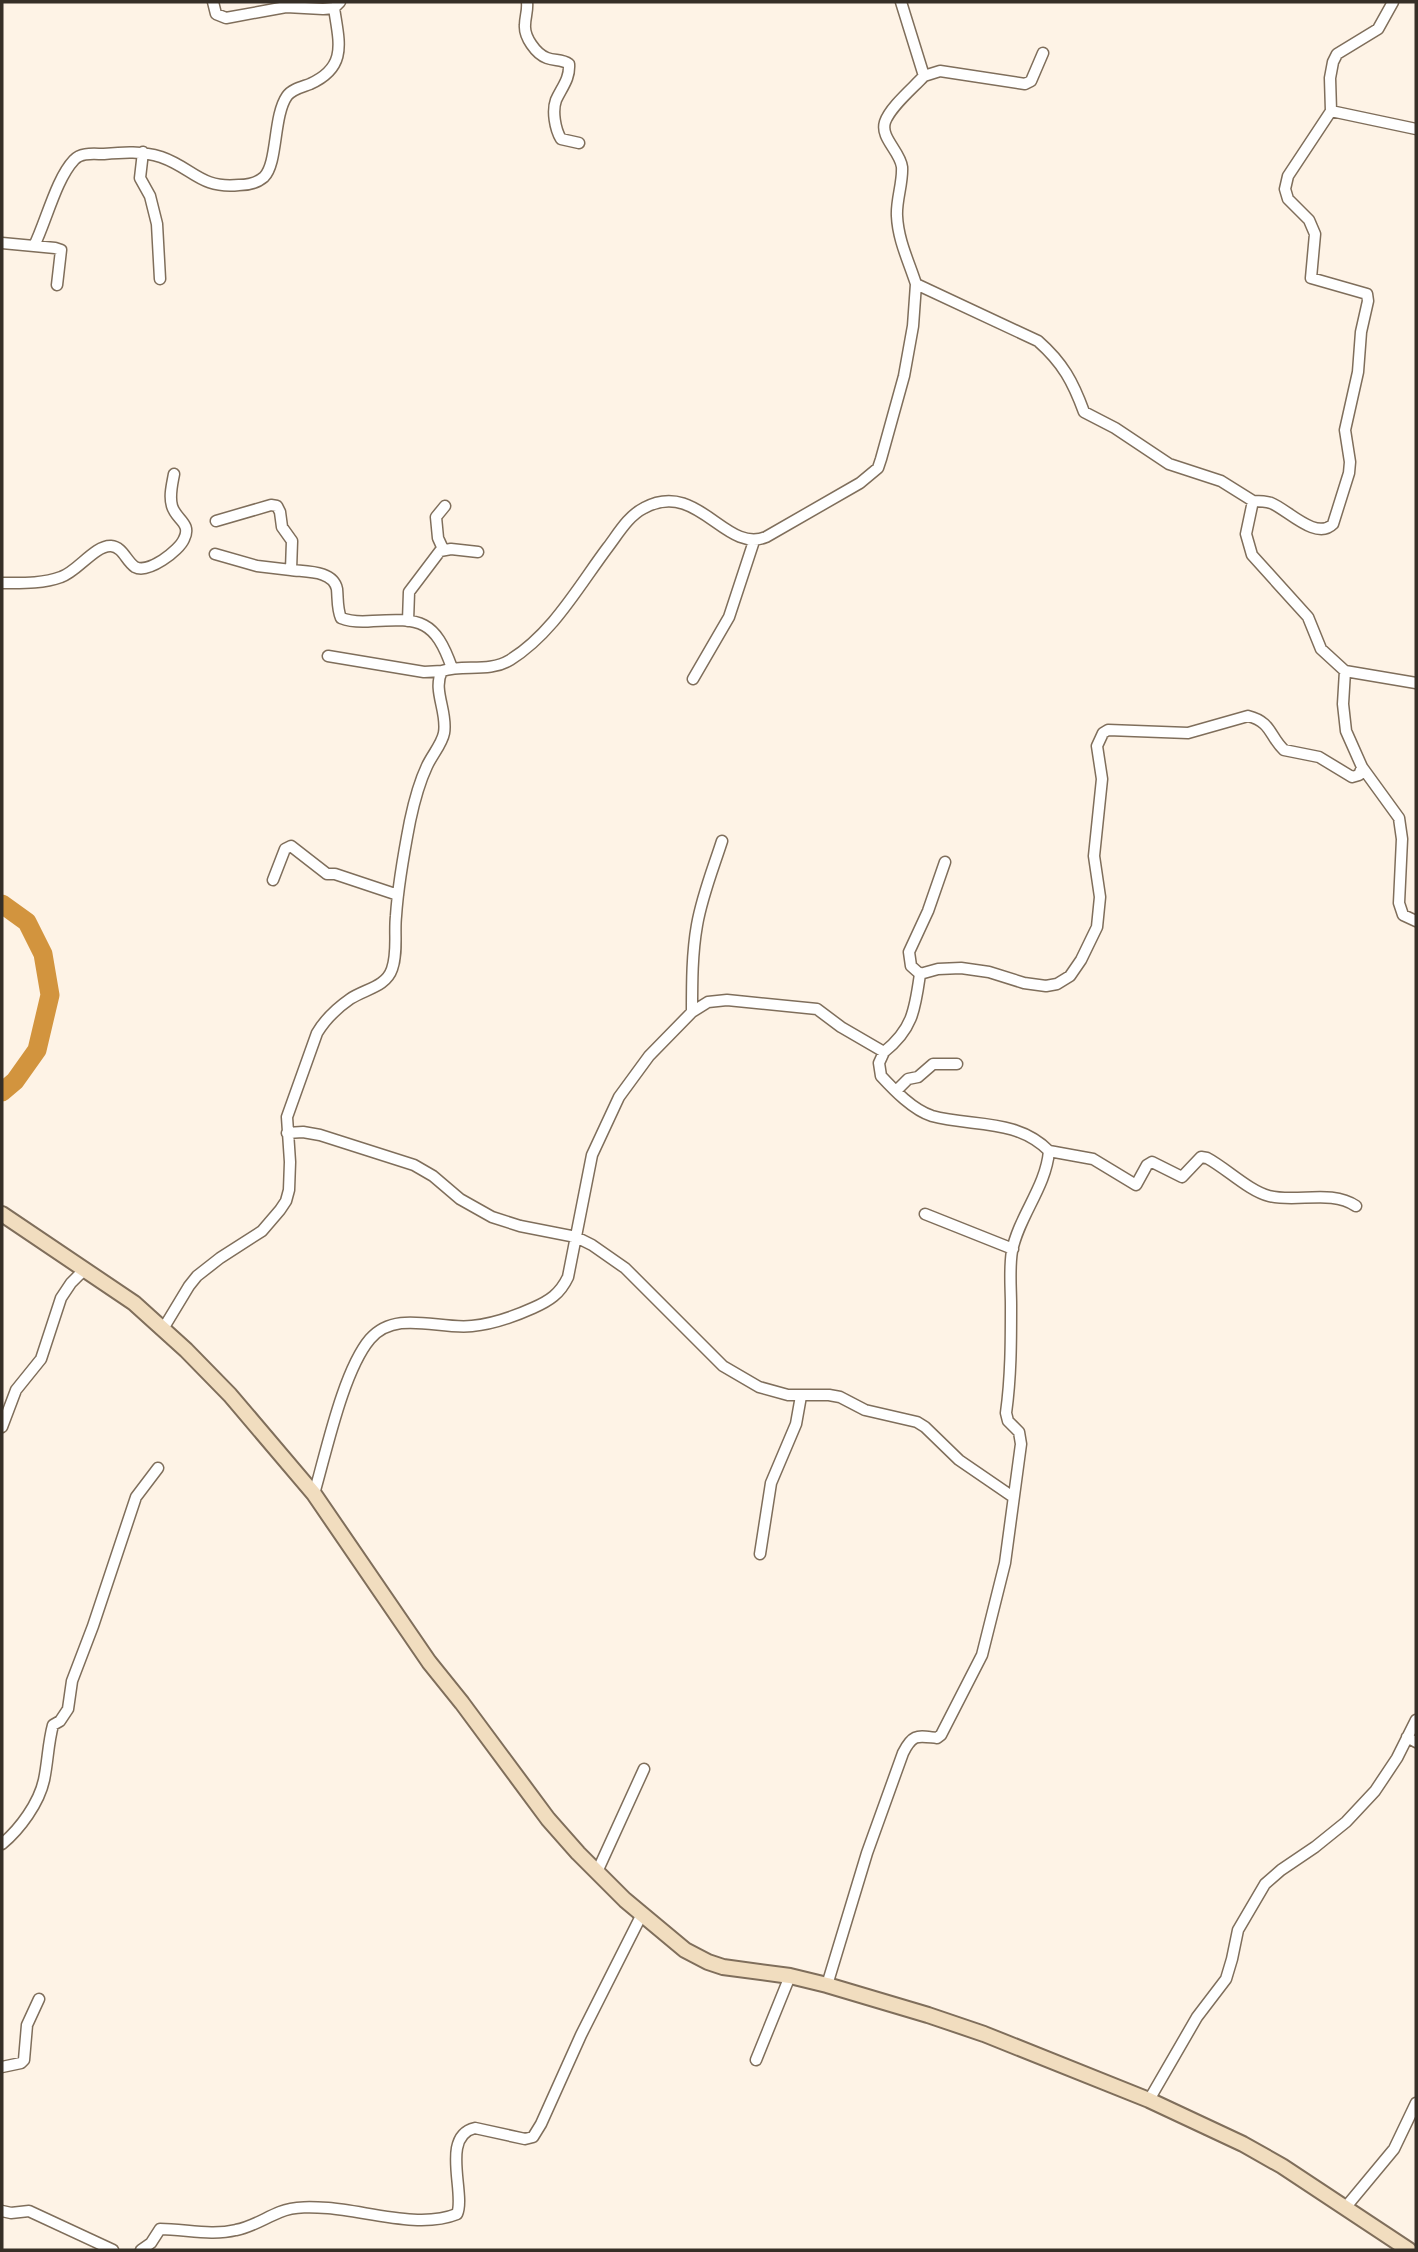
<svg xmlns="http://www.w3.org/2000/svg" width="1418" height="2252" font-family="Ubuntu,sans-serif">
<rect width="100%" height="100%" fill="#fef3e6"/>
<g fill="none" stroke-linecap="round" stroke-linejoin="round">
<path stroke="#d2943e" stroke-width="19" d="M 2,904 L 27,922 L 43,954 L 50,995 L 37,1050 L 15,1081 L 2,1092"/>
<g stroke="#7f6e5b" stroke-width="13">
<path id="street" d="M 213,2 L 216,14 L 226,18 L 286,7 L 323,9 L 334,8 L 340,2
M 527,2 C 528,11 525,17 525,25 C 524,37 536,54 547,58 C 555,61 562,59 569,64 C 570,79 562,87 556,100 C 552,111 555,129 561,139 L 579,143
M 901,2 L 924,76 C 913,88 890,107 885,122 C 880,138 900,151 902,167 C 903,183 896,200 897,216 C 898,240 909,262 916,284 L 1038,341 C 1063,363 1073,382 1084,412 L 1115,428 L 1169,464 L 1221,481 L 1253,501 L 1246,534 L 1252,555 L 1308,617 L 1321,649 L 1345,671 L 1343,704 L 1346,731 L 1362,767 L 1399,818 L 1402,839 L 1399,903 L 1403,915 L 1416,921
M 924,76 L 940,71 L 1025,84 L 1031,81 L 1043,53
M 1331,111 L 1416,129
M 143,152 L 140,178 L 150,196 L 157,224 L 160,279
M 2,243 L 34,246 C 46,222 56,179 74,160 C 81,152 94,154 104,154 C 124,152 142,151 161,157 C 193,168 200,189 239,185 C 248,185 257,183 264,177 C 278,163 273,116 287,96 C 292,89 302,87 310,84 C 348,67 339,42 334,8
M 34,246 L 55,248 L 61,250 L 57,285
M 1253,501 C 1259,501 1265,501 1271,503 C 1287,509 1316,541 1333,524 L 1349,473 L 1350,462 L 1345,430 L 1358,372 L 1361,332 L 1368,301 L 1367,294 L 1311,278 L 1315,234 L 1309,220 L 1288,199 L 1285,189 L 1288,176 L 1331,111 L 1330,78 L 1333,62 L 1337,54 L 1378,29 L 1393,2
M 216,521 L 271,505 L 277,506 L 280,512 L 282,527 L 292,541 L 291,570 C 305,572 333,570 337,589 C 338,599 337,609 341,618 C 351,622 362,622 373,621 C 421,618 435,620 452,668
M 443,549 L 438,538 L 436,517 L 445,506
M 215,554 L 257,566 L 291,570
M 2,583 C 21,583 42,584 61,577 C 77,572 95,545 111,546 C 123,547 126,561 135,567 C 148,574 179,551 184,539 C 192,523 176,520 172,506 C 169,496 172,485 174,474
M 408,621 L 409,592 L 440,551 L 451,549 L 478,552
M 328,656 L 424,672 L 442,671
M 1345,671 L 1416,683
M 693,679 L 729,617 L 754,541
M 273,880 L 285,849 L 291,846 L 327,874 L 335,874 L 398,895
M 920,974 L 911,966 L 909,952 L 928,911 L 945,862
M 692,1012 C 692,983 692,953 697,925 C 702,896 713,869 722,841
M 896,1091 L 908,1079 L 918,1077 L 933,1064 L 957,1064
M 287,1133 L 303,1132 L 320,1135 L 414,1165 L 433,1176 L 460,1199 L 492,1217 L 520,1226 L 576,1237 L 592,1245 L 625,1268 L 723,1366 L 759,1387 L 788,1395 L 829,1395 L 840,1397 L 865,1410 L 917,1422 L 925,1427 L 959,1460 L 1013,1497
M 1049,1151 L 1093,1159 L 1136,1185 L 1147,1165 L 1152,1162 L 1182,1177 L 1201,1157 L 1207,1158 C 1226,1168 1249,1191 1269,1196 C 1297,1203 1331,1189 1356,1206
M 925,1214 L 1013,1249
M 163,1329 L 189,1286 L 197,1276 L 220,1258 L 262,1231 L 280,1210 L 286,1201 L 289,1190 L 290,1162 L 287,1117 L 317,1033 C 326,1018 337,1008 350,999 C 365,989 386,987 392,969 C 398,952 394,933 396,916 C 398,885 404,852 410,821 C 414,802 419,783 427,766 C 432,755 442,744 444,733 C 448,712 432,690 442,671 C 465,664 488,673 510,660 C 553,633 578,587 608,547 C 618,534 628,516 644,508 C 698,479 725,554 766,537 L 860,483 L 878,468 L 881,459 L 904,376 L 913,326 L 916,284
M 2,1427 L 16,1390 L 41,1359 L 61,1298 L 71,1283 L 85,1269
M 314,1494 C 326,1453 343,1371 370,1339 C 396,1309 439,1330 472,1326 C 494,1324 513,1317 533,1308 C 549,1301 560,1294 568,1277 L 592,1155 L 619,1097 L 649,1056 L 692,1012 L 708,1002 L 727,1000 L 817,1009 L 841,1027 L 884,1052 C 913,1029 915,1009 920,974 L 938,969 L 961,968 L 989,972 L 1024,983 L 1046,986 L 1057,984 L 1070,976 L 1081,960 L 1097,927 L 1100,897 L 1094,856 L 1102,779 L 1097,746 L 1103,733 L 1108,730 L 1188,733 L 1248,716 C 1272,722 1269,736 1284,750 L 1319,757 L 1352,777 L 1359,775 L 1362,767
M 760,1554 L 771,1483 L 796,1424 L 801,1396
M 1407,1737 L 1416,1742
M 2,1844 C 20,1829 39,1803 44,1780 C 48,1761 48,1743 53,1725 L 60,1721 L 68,1709 L 72,1681 L 93,1626 L 136,1497 L 158,1468
M 597,1872 L 644,1769
M 827,1985 L 867,1853 L 903,1753 C 913,1733 918,1736 937,1738 L 941,1735 L 982,1655 L 1005,1563 L 1021,1444 L 1019,1432 L 1008,1421 L 1006,1413 C 1011,1377 1011,1341 1011,1305 C 1011,1288 1009,1269 1012,1251 C 1019,1216 1046,1187 1049,1151 C 1016,1118 972,1127 932,1116 C 913,1110 894,1090 881,1076 L 879,1063 L 884,1052
M 756,2060 L 790,1976
M 2,2067 L 21,2063 L 24,2060 L 27,2025 L 39,1999
M 1149,2100 L 1197,2017 L 1226,1979 L 1232,1959 L 1238,1930 L 1265,1884 L 1281,1870 L 1315,1847 L 1346,1822 L 1375,1791 L 1397,1758 L 1416,1720
M 1345,2208 L 1394,2149 L 1416,2103
M 2,2211 L 11,2213 L 29,2211 L 113,2250
M 141,2250 L 151,2243 L 160,2229 C 185,2229 211,2236 236,2230 C 252,2227 265,2218 280,2212 C 295,2206 313,2207 328,2208 C 367,2211 420,2229 457,2214 C 466,2194 440,2136 475,2128 L 525,2139 L 533,2137 L 541,2124 L 581,2035 L 642,1914"/>
</g>
<g stroke="#7f6e5b" stroke-width="18">
<path id="secondary" d="M 2,1214 L 134,1303 L 186,1350 L 230,1395 L 314,1494 L 429,1662 L 462,1703 L 548,1819 L 578,1853 L 625,1900 L 685,1950 L 708,1962 L 723,1967 L 790,1976 L 827,1985 L 928,2015 L 984,2034 L 1149,2100 L 1243,2144 L 1282,2166 L 1409,2250"/>
</g>
<use href="#street" stroke="#fff" stroke-width="10"/>
<use href="#secondary" stroke="#f1ddbf" stroke-width="14"/>
</g>
<rect width="1418" height="2252" fill="none" stroke="#362f27" stroke-width="7"/>
</svg>
